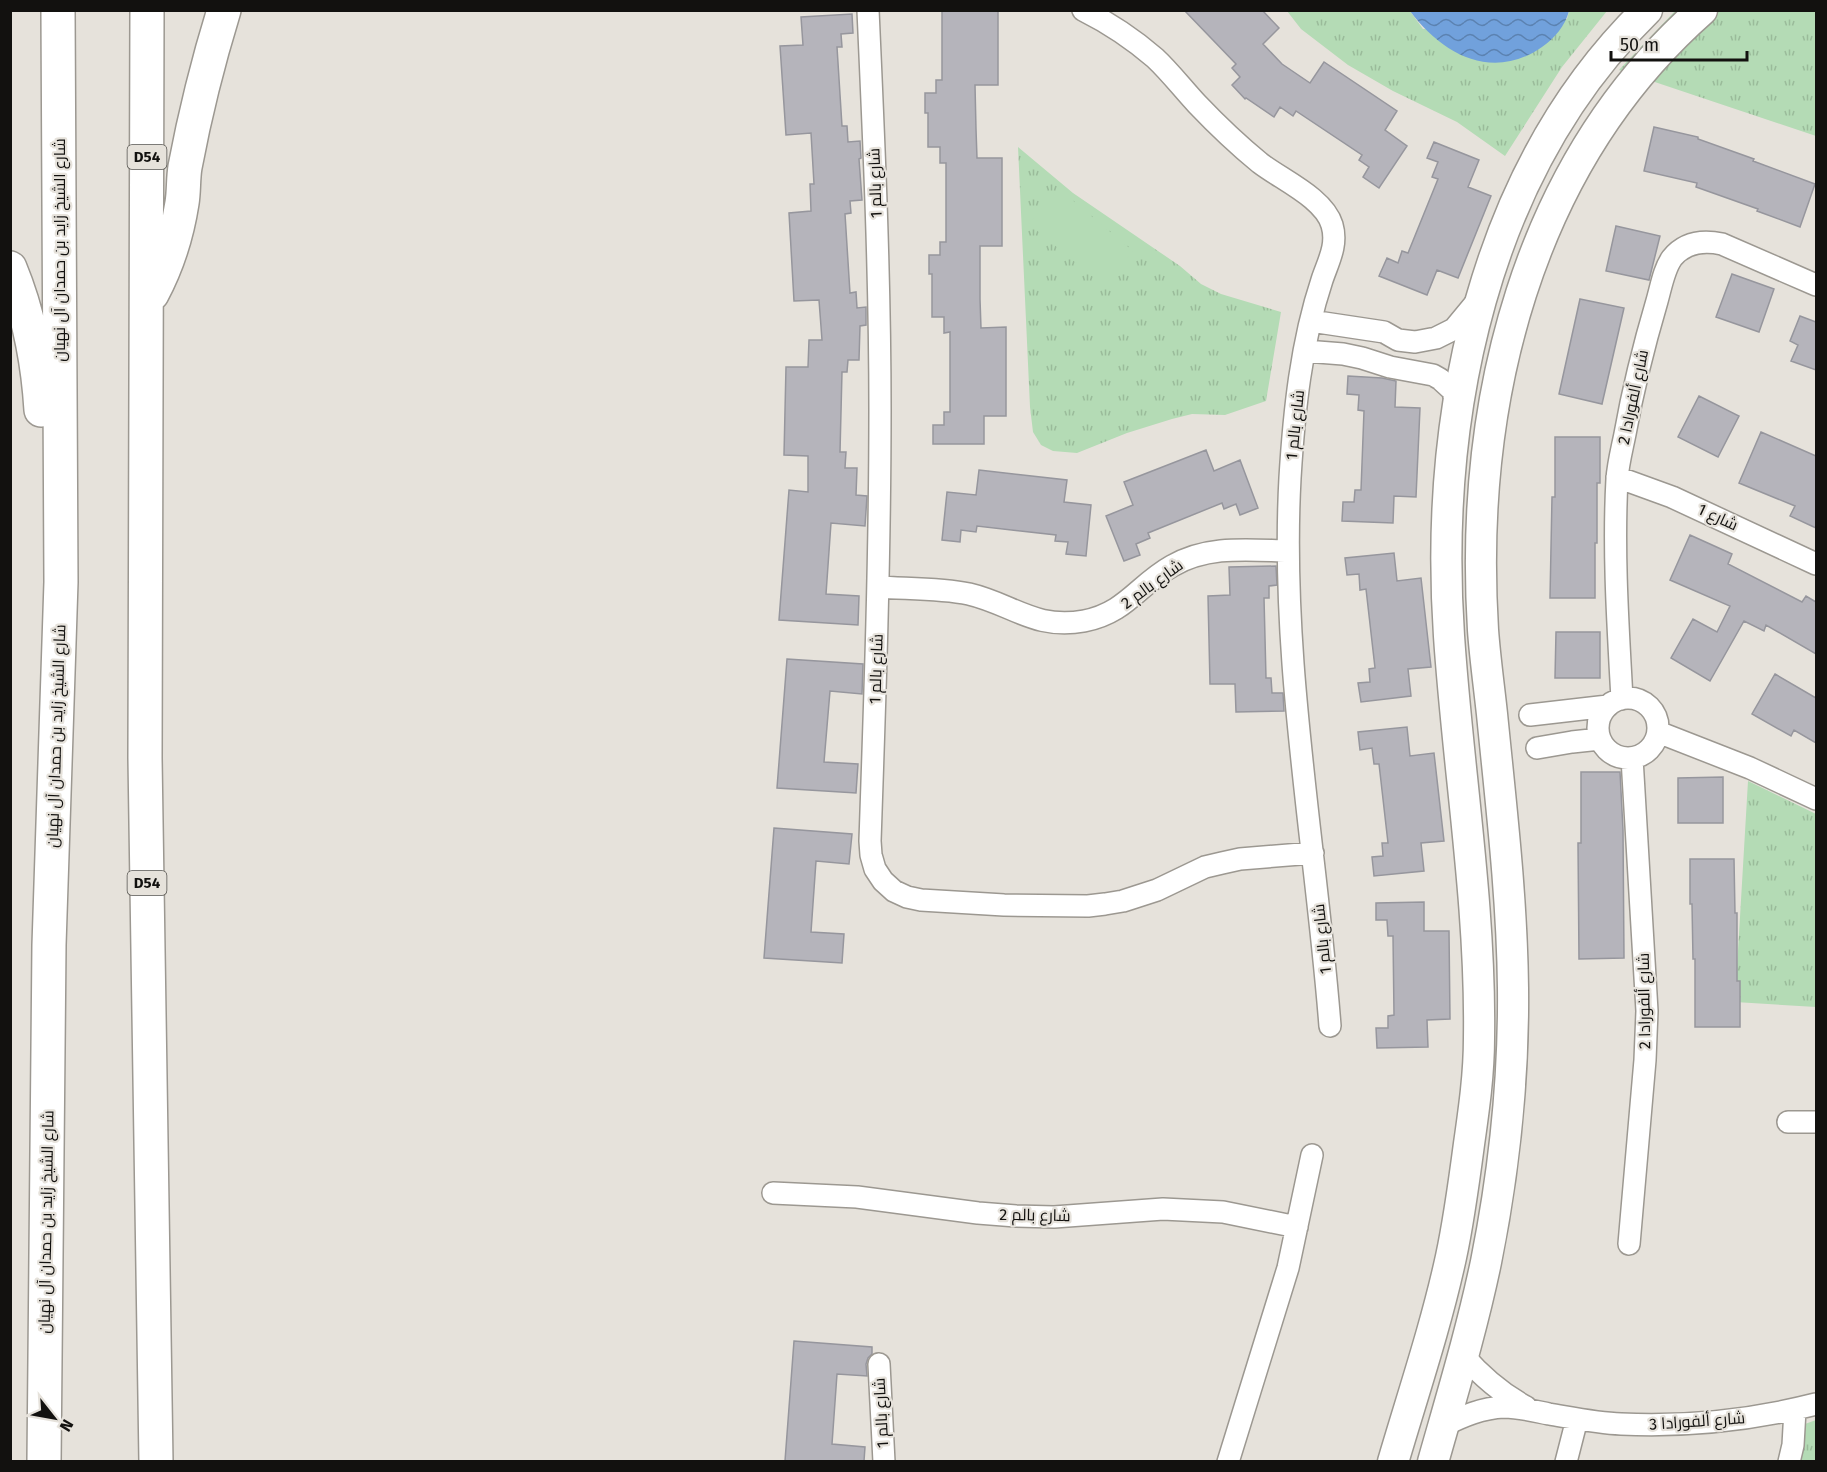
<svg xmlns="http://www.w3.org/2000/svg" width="1827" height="1472" font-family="'Fira Sans',Cairo,sans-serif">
<defs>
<pattern id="grass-tufts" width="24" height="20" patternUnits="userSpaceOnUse" patternTransform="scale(1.5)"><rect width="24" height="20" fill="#b4dbb5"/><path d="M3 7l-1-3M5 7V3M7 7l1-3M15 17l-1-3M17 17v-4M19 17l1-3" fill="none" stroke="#9abb9a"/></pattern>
<pattern id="water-waves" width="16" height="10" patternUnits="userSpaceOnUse" patternTransform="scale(1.5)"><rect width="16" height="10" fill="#71a1dc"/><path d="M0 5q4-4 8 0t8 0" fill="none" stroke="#5b82b1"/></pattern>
</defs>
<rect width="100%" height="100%" fill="#e6e2db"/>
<path fill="url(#grass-tufts)" d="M 1287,11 L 1410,11 L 1423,29 L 1567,19 L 1569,11 L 1607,11 L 1562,67 L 1505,156 L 1457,122 L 1393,91 L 1348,65 L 1301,29 Z
M 1675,11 L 1816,11 L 1816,136 L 1619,70 Z
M 1018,147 L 1073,193 L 1180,266 L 1201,284 L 1221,294 L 1281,312 L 1266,401 L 1225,415 L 1192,414 L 1172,419 L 1127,433 L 1077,453 L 1053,451 L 1041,445 L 1033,432 L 1030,407 Z
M 1748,781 L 1816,814 L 1816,1007 L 1735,1002 Z
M 1816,1420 L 1816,1461 L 1796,1462 L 1805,1424 Z"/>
<path fill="#b4dbb5" d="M 1058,188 L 1133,251 L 1104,286 L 1029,224 Z"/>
<path fill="url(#water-waves)" d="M 1410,11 L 1569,11 C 1565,26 1555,38 1542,47 C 1492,82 1442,54 1410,11 Z"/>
<path fill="#b5b4bb" stroke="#96969d" stroke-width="1.5" d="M 942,10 L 998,10 L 998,85 L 975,85 L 976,129 L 977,158 L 1002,158 L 1002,246 L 980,246 L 980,299 L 981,328 L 1006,327 L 1006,416 L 984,416 L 984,444 L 933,444 L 933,425 L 944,425 L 944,412 L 950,412 L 950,332 L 944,333 L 944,317 L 932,317 L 932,274 L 929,274 L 929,255 L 940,255 L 940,242 L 946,242 L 946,163 L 940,163 L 940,147 L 928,147 L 928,113 L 925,113 L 925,93 L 936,93 L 936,80 L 942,80 Z
M 1184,10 L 1262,10 L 1279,28 L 1263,44 L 1282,64 L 1310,83 L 1324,62 L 1397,111 L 1385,130 L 1407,146 L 1379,188 L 1363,177 L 1369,167 L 1359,160 L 1362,155 L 1296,111 L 1293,116 L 1280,107 L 1274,117 L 1246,98 L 1245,99 L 1232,85 L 1240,77 L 1232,68 L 1236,64 Z
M 852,14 L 853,33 L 841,34 L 842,47 L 837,47 L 842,126 L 847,126 L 848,142 L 860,141 L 861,158 L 859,159 L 862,200 L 850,201 L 851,213 L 845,214 L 850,293 L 856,292 L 857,308 L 866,307 L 866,325 L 860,326 L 859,360 L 848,360 L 847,372 L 842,372 L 840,452 L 846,452 L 845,468 L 857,468 L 856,495 L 867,496 L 865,526 L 831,523 L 826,594 L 859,596 L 858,625 L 779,620 L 789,490 L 808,492 L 808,456 L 784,455 L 786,367 L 808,367 L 809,340 L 822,340 L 819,300 L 794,301 L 789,213 L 811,211 L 810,184 L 814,184 L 811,133 L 786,135 L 780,46 L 803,45 L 801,17 Z
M 1654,127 L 1698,137 L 1698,139 L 1754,159 L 1753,161 L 1815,184 L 1800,227 L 1757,211 L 1758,209 L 1696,187 L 1697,183 L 1644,171 Z
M 1434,142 L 1479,160 L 1468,187 L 1491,196 L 1458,278 L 1437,270 L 1427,295 L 1379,276 L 1387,258 L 1398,263 L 1402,251 L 1408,253 L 1438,179 L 1432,177 L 1438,162 L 1427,158 Z
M 1616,226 L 1660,236 L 1649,280 L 1606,271 Z
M 1732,274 L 1774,289 L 1759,332 L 1716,317 Z
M 1580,299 L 1624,308 L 1602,404 L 1559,394 Z
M 1800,316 L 1816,322 L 1816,370 L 1791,361 L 1798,345 L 1790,341 Z
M 1348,376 L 1382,378 L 1396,381 L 1395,407 L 1420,408 L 1416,497 L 1394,496 L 1393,523 L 1342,521 L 1343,502 L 1354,502 L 1355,490 L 1361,490 L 1364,411 L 1358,410 L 1359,395 L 1347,394 Z
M 1699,396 L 1739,416 L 1718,457 L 1678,437 Z
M 1761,432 L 1816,456 L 1816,528 L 1790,516 L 1795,506 L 1739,483 Z
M 1555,437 L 1600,437 L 1600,483 L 1597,483 L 1597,543 L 1595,543 L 1595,598 L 1550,598 L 1552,497 L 1555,497 Z
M 1206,450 L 1214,471 L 1240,460 L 1258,508 L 1240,515 L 1236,504 L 1224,509 L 1222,503 L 1148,533 L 1150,538 L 1136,544 L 1140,555 L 1124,561 L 1106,516 L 1133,505 L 1124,482 Z
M 979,470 L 1067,480 L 1064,502 L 1091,505 L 1086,556 L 1066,554 L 1068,542 L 1055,541 L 1056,535 L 977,526 L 976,532 L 961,530 L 960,542 L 942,540 L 947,492 L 976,495 Z
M 1690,535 L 1732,554 L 1728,564 L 1802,602 L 1806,596 L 1816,602 L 1816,654 L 1766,625 L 1764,631 L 1744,621 L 1710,681 L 1671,658 L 1693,619 L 1717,632 L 1730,606 L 1670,580 Z
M 1394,553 L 1397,581 L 1421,578 L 1431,667 L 1408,669 L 1411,696 L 1361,702 L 1358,683 L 1370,682 L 1369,669 L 1375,668 L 1366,589 L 1360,590 L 1359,574 L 1347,575 L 1345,558 Z
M 1276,566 L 1277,585 L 1269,586 L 1269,598 L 1264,598 L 1266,678 L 1271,678 L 1272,693 L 1283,693 L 1284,711 L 1236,712 L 1235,684 L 1210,684 L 1208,596 L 1230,595 L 1229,567 Z
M 1556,632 L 1600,632 L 1600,678 L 1555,678 Z
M 787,659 L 863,664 L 862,694 L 830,691 L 824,762 L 858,764 L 856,793 L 777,788 Z
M 1775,674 L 1816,698 L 1816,743 L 1794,730 L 1791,736 L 1752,714 Z
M 1407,727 L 1410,756 L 1434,753 L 1444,841 L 1421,843 L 1424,871 L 1374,876 L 1372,857 L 1383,856 L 1382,843 L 1388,843 L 1379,764 L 1374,764 L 1372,748 L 1360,750 L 1358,732 Z
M 1581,772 L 1620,772 L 1623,830 L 1624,958 L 1579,959 L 1578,843 L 1581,843 Z
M 1723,777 L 1723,823 L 1678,823 L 1678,778 Z
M 774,828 L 852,834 L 849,864 L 816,861 L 811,932 L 844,934 L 842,963 L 764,958 Z
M 1690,859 L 1734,859 L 1735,913 L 1737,913 L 1737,981 L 1740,981 L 1740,1027 L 1695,1027 L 1695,959 L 1693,959 L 1692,904 L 1690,904 Z
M 1424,902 L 1424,931 L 1449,931 L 1450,1019 L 1427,1020 L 1428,1047 L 1377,1048 L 1376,1028 L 1388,1028 L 1388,1016 L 1394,1015 L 1393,936 L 1388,936 L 1387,920 L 1376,920 L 1376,903 Z
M 794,1341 L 872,1347 L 872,1354 L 868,1358 L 866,1364 L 867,1376 L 837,1374 L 832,1444 L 865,1447 L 864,1461 L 785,1461 Z"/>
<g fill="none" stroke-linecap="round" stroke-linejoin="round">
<g stroke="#9c9891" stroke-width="24">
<path id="street" d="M 868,10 C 874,143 880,276 880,410 C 880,553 875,697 870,841 L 871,855 L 875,869 L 883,881 L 894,891 L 907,897 L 921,900 L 1004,905 L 1088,906 L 1105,904 L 1123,901 L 1157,890 L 1205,867 L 1222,863 L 1240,859 L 1313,853
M 1083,10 C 1109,23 1133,39 1155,58 C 1170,72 1183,89 1197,104 C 1217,125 1238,145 1260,163 C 1282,180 1324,198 1332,225 C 1338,245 1328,262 1322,280 C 1301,343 1294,412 1290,478 C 1280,661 1316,844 1330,1026
M 1311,321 L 1384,332 L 1398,340 L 1415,342 L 1436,338 L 1454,329 L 1478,300
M 1305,351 L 1343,354 L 1362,358 L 1390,367 L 1433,375 L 1440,379 L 1452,390 L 1458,406
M 1617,477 L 1672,497 L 1816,564
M 878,587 C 908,589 940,588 969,594 C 1012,604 1035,630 1084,621 C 1126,613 1138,585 1172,566 C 1208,545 1248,550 1288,551
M1598 728a30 30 0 1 1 60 0a30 30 0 1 1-60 0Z
M 1622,699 C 1618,626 1613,552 1617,479 C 1618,464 1622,449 1625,434 C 1633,389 1644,345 1657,301 C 1661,287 1664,269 1672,258 C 1685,242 1703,240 1722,244 L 1816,285
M 1530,715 L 1608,706
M 1658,732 L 1750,768 L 1816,799
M 1537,748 L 1572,742 L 1600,739
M 1788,1122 L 1816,1122
M 773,1193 L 857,1197 L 978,1213 L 1016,1216 L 1054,1217 L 1163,1209 L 1223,1212 L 1297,1227
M 1629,1244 L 1645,1060 L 1647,1011 L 1632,758
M 1463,1355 C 1482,1377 1501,1393 1526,1407
M 879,1364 L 884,1462
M 1443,1426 C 1463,1416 1482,1408 1504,1407 C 1519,1407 1534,1411 1549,1414 C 1573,1418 1597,1423 1621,1424 C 1687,1427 1753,1420 1816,1404
M 1228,1462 L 1288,1268 L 1312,1155
M 1566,1462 L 1577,1419
M 1789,1462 L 1793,1445 L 1795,1410"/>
</g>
<g stroke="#9c9891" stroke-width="33">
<path id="secondary" d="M 1393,1462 C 1413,1394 1436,1326 1451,1257 C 1459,1220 1464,1182 1469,1144 C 1474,1109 1479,1074 1479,1038 C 1481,904 1458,770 1449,636 C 1434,415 1483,170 1647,10
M 1433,1462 C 1452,1395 1472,1329 1486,1262 C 1504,1172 1514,1080 1513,988 C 1512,896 1501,805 1492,714 C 1489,686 1485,658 1483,630 C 1469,403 1526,165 1702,10"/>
</g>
<g stroke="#9c9891" stroke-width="36">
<path id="primary" d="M 147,10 L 145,758 L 156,1462
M 10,268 C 29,314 38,361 41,410
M 152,294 C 167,266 177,235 182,203 C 184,191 183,179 185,167 C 195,114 208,62 224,10
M 44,1462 L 49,945 L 61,582 L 58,10"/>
</g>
<use href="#street" stroke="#fff" stroke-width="21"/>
<use href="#secondary" stroke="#fff" stroke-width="30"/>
<use href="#primary" stroke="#fff" stroke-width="33"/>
</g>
<g text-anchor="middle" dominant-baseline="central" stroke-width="4.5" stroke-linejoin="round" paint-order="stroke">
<g fill="#e6e2db" stroke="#52504c" stroke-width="1.5">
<rect x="127.5" y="145" width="39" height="24" rx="4.5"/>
<rect x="127.5" y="871" width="39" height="24" rx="4.5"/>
</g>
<g font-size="15" font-weight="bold" fill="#12110f">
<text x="147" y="157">D54</text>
<text x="147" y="883">D54</text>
</g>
<g font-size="16" fill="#12110f" stroke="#e6e2db">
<text transform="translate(875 183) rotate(-92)">شارع بالم 1</text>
<text transform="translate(59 250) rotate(-90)">شارع الشيخ زايد بن حمدان آل نهيان</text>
<text transform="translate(1633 397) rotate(-78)">شارع ألفورادا 2</text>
<text transform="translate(1295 425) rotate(-84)">شارع بالم 1</text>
<text transform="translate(1718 517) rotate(25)">شارع 1</text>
<text transform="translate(1152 584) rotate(-36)">شارع بالم 2</text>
<text transform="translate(876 669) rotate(-88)">شارع بالم 1</text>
<text transform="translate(56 736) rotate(-88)">شارع الشيخ زايد بن حمدان آل نهيان</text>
<text transform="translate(1322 939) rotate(-96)">شارع بالم 1</text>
<text transform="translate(1644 1001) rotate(-91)">شارع ألفورادا 2</text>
<text transform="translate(1035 1215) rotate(1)">شارع بالم 2</text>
<text transform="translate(46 1222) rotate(-89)">شارع الشيخ زايد بن حمدان آل نهيان</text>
<text transform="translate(881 1413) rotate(-93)">شارع بالم 1</text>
<text transform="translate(1697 1421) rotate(-4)">شارع ألفورادا 3</text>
</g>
</g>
<rect width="1827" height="1472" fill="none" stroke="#12110f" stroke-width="24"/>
<g transform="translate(54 1418) rotate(121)" stroke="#e6e2db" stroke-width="4.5" paint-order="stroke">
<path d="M0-4.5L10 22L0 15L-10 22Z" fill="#12110f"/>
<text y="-9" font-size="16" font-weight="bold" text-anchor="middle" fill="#12110f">N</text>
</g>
<path d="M1611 51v9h136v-9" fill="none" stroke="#12110f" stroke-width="3"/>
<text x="1620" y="51" font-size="18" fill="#12110f" stroke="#e6e2db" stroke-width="4.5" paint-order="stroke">50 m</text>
</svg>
